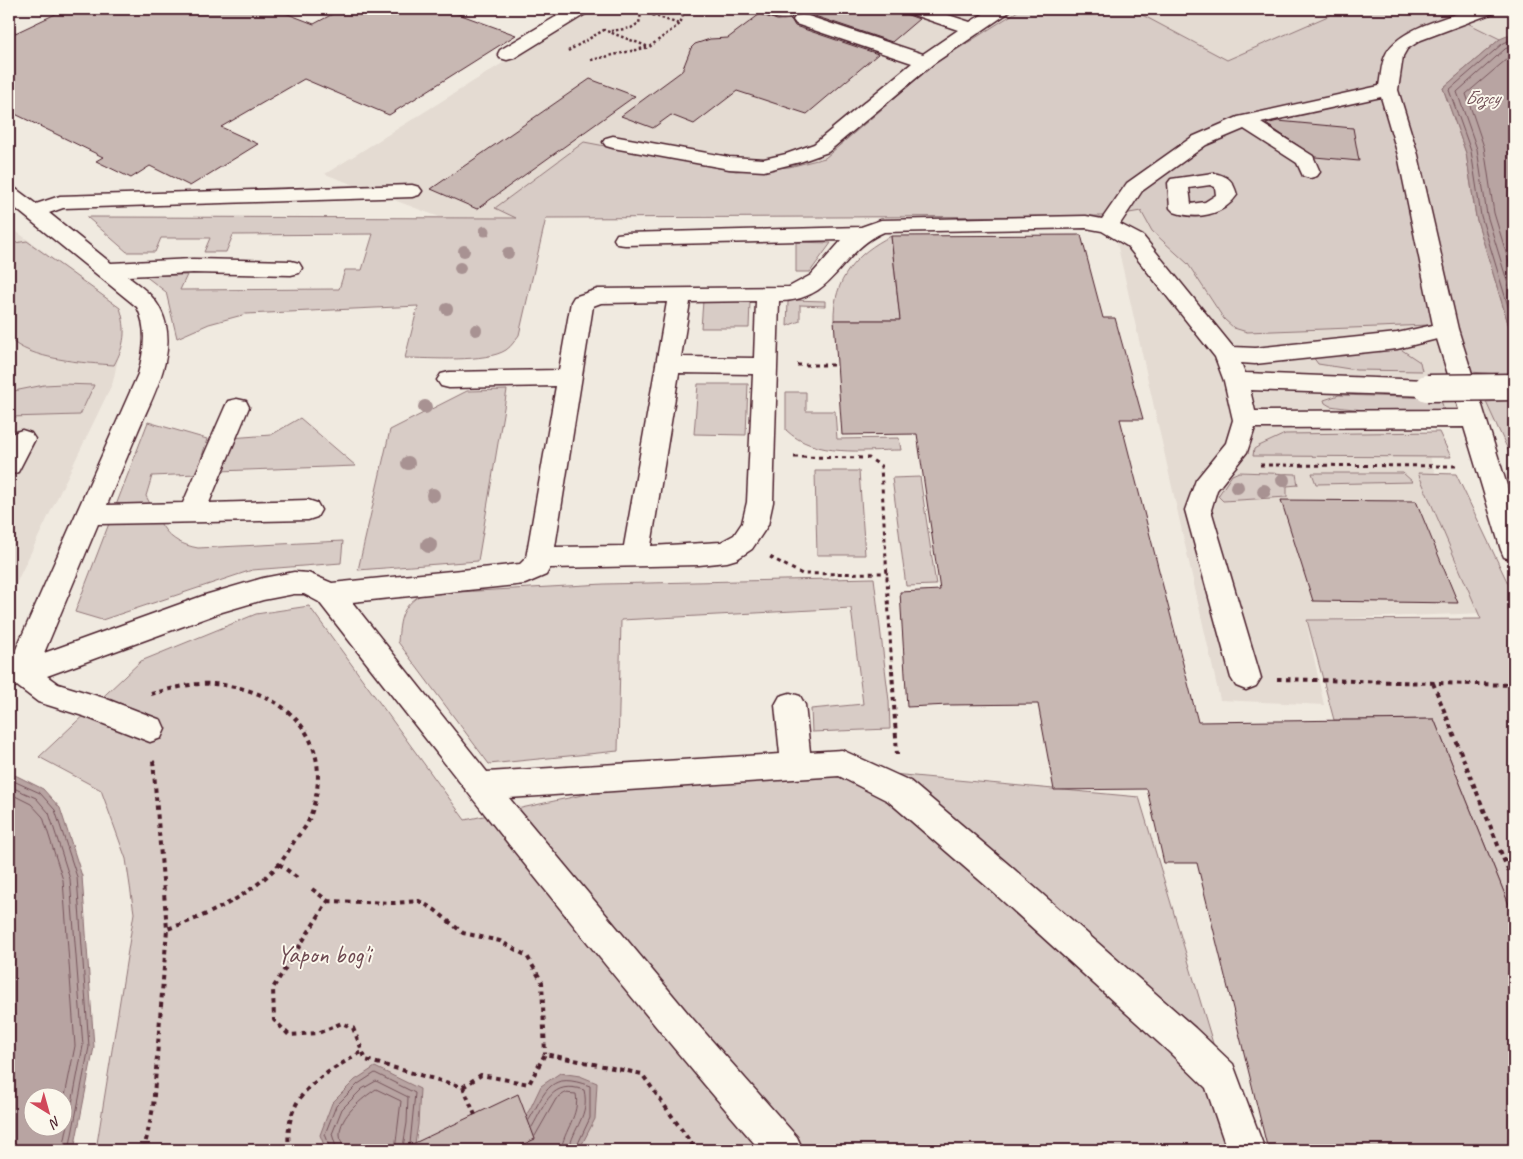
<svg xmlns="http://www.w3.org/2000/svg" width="1523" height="1159" font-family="Caveat,sans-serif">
<rect width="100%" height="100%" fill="#f0eae0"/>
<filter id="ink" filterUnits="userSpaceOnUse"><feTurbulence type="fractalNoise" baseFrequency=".02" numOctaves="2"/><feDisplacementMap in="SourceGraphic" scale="10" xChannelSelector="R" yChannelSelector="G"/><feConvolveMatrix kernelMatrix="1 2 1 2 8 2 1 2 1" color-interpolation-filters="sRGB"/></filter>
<g filter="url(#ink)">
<path fill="#e4dbd2" d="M 589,9 L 1514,9 L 1514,361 L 1506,423 L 1419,426 L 1484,613 L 1306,620 L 1324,705 L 1220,700 L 1111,216 L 442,218 L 325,174 Z
M 9,226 L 120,308 L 124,329 L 113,382 L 9,598 Z"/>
<path fill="#d8ccc6" stroke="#917678" d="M 1021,9 L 1131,9 L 1227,60 L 1344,9 L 1439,9 L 1500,39 L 1443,88 L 1466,153 L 1476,217 L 1514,343 L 1514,375 L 1470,372 L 1455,324 L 1247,332 L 1234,328 L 1224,319 L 1188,264 L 1152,231 L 1141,211 L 1111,216 L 546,218 L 519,335 C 515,340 512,346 506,350 C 486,363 429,358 405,358 L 418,306 L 246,314 L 209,324 L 177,338 L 166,292 L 144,275 L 187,275 L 180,290 L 339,289 L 345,270 L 362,270 L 373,234 L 233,235 L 226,252 L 204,252 L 210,238 L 161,238 L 155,252 L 127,252 L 87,217 L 516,218 L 495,208 L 584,142 L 736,171 L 789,167 L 825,158 L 934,64 Z
M 891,236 L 900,320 L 834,320 C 833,280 856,253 891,236 Z
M 27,241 L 120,308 C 127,330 125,345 114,365 C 86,363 29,360 9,338 L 9,244 Z
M 796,242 L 831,243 L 810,272 L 796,272 Z
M 792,300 L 825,301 L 825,306 L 800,305 L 800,321 L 787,326 L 788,302 Z
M 703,301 L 750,302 L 749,328 L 701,328 Z
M 1399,348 L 1420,362 L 1422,371 L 1356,370 L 1318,364 L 1313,357 Z
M 63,384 L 94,385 L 80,415 L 9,417 L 9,392 L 44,385 Z
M 698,384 L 748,384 L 746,435 L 694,434 Z
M 507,390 L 478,561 L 358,570 L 390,430 L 467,391 Z
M 786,392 L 806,392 L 806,411 L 835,411 L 837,439 L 899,438 L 901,450 C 863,450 815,458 786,430 Z
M 1339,395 L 1440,398 L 1444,409 C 1406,412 1368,412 1330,406 L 1325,403 L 1324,400 Z
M 1514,400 L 1514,463 L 1486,402 Z
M 300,418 L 356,466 L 219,471 L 230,438 L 271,435 Z
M 148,422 L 207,439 L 197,474 L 152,476 L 146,496 C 161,524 165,542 198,548 L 343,541 L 341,563 L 252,570 L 102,620 L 75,612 Z
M 1439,432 L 1451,457 L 1253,456 L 1254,449 L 1259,446 L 1285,434 Z
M 815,471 L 859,471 L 865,555 L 817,555 Z
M 1239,472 L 1296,474 L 1298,485 L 1287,486 L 1287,497 L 1223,501 L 1218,496 L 1232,475 Z
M 1312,473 L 1403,473 L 1413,482 L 1316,484 Z
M 1418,473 L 1456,474 L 1514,596 L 1514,917 L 1434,719 L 1334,720 L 1307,620 L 1481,619 Z
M 920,477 L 936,585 L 906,586 L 892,478 Z
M 874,578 L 889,701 L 890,729 L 812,732 L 811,709 L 863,704 L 851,608 L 621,620 L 618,751 L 489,764 L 398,642 C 400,618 401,607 422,594 L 604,584 Z
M 309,606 L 465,820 L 606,790 L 828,768 L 1139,797 L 1245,1150 L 96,1150 L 134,913 L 126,859 L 101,790 L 39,757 L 141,661 L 256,614 Z"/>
<path fill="#b8a4a2" stroke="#8c6f72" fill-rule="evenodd" d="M 1514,33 L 1514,343 L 1476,217 L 1466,153 L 1443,88 L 1500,39 Z
M 9,774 L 17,776 L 43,789 L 60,808 L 82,876 L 94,1047 L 74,1150 L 9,1150 ZM 32,1096 L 62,1096 L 62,1126 L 32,1126 Z
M 375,1067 L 420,1089 L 418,1125 L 414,1150 L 326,1150 L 320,1135 L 332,1103 L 355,1080 Z
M 560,1073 L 580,1076 L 597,1083 L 595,1119 L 579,1150 L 503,1150 L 530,1109 L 541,1086 Z"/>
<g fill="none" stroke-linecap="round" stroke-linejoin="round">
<path stroke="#76545b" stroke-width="1" d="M 1514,38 L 1502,44 L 1449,90 L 1471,151 L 1481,216 L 1514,326
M 1514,45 L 1505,49 L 1457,92 L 1477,149 L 1487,215 L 1514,304
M 1514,53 L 1466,94 L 1484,147 L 1494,213 L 1514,279
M 9,779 L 40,793 L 55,810 L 77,877 L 89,1047 L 69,1150
M 9,786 L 36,798 L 49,813 L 70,879 L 83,1046 L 63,1150
M 9,793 L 31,804 L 43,817 L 63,880 L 75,1046 L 62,1111
M 529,1120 C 547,1089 550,1071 590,1086 L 590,1118 L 575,1150
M 532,1127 C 546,1103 551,1079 584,1090 C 590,1116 573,1127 569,1150
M 535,1136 L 556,1099 L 565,1093 L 576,1094 C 580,1115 564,1130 561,1150
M 331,1150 L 325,1134 L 336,1106 L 358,1084 L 375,1073 L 415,1093 L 410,1144
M 337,1150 L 332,1134 L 342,1109 L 362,1089 L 376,1081 L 408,1097 L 407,1123 L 403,1147
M 344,1150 C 343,1145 340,1140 340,1135 C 339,1116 363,1098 376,1089 L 401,1101 L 395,1150"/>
</g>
<path fill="#c8b8b3" stroke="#4a1f2b" d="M 66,9 L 275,9 L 314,24 L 342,9 L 445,9 L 516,35 L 389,115 L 304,79 L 221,127 L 258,144 L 190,186 L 150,166 L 131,178 L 96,161 L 103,157 L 9,111 L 9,36 Z
M 791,9 L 892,9 L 919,19 L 892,42 L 809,14 L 795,15 Z
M 760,14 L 777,20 L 791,19 L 795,26 L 878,54 L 807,114 L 737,91 L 694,124 L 671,115 L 653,128 L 621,116 L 682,71 L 691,48 L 695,44 L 710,39 L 728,38 Z
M 590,79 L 635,96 L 477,209 L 431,189 Z
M 1278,121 L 1353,128 L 1359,161 L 1315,157 L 1266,124 Z
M 1081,235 L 1103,318 L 1115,318 L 1143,419 L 1120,419 L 1198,722 L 1434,719 L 1514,917 L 1514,1150 L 1268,1150 L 1197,863 L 1164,863 L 1147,789 L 1054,790 L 1038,704 L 949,705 L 907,707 L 900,592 L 940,590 L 917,434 L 842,435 L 834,320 L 900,320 L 891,236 Z
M 1281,500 L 1416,501 L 1458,603 L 1313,601 Z
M 518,1094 L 535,1139 L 511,1150 L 400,1150 Z"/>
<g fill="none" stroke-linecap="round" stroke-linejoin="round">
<g stroke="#4a1f2b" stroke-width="3">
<path id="minor" d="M 569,9 L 590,9 L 587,13 L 514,58 L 507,60 L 500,58 L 498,54 L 500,50 Z
M 758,9 C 768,8 787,5 793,14 L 790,18 C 781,20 764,17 758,9 Z
M 905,9 L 930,9 L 970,22 L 991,9 L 1011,9 L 1008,13 L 933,64 L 828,152 L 800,162 L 764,171 L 729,169 L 613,148 L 606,146 L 603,142 L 606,138 L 613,136 L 729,157 L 764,159 L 786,154 L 814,144 L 912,63 L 796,24 L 793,20 L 796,16 L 802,15 L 808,16 L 923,54 L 958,30 L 908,13 Z
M 1471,9 L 1496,9 L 1493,13 L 1421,40 L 1407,49 L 1403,56 L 1398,90 L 1418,155 L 1458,329 L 1514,508 L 1514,560 L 1504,557 L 1501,550 L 1464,427 L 1255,428 L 1247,452 L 1217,490 L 1211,510 L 1261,678 L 1256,686 L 1246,690 L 1236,686 L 1231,678 L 1185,510 L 1196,480 L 1226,443 L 1233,420 L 1224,381 L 1215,357 L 1127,246 L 1102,231 L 1086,228 L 884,232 C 839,251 836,301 779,301 L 773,502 L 768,525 L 752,549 L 737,559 L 727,562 L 699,565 L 550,568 L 546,575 L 525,584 L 352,602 L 487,772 L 780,754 L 775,705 L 780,696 L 790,693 L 800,696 L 805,705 L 810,752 L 842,750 L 910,781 L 1008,864 L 1195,1028 L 1233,1064 L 1265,1150 L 1227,1150 L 1206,1088 L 1169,1052 L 984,884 L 888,801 L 839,776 L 509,798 L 692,1018 L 797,1137 L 803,1150 L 760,1150 C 607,972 463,787 319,602 L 304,594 L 294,594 L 263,600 L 222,612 L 47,676 L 58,684 L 104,698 L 161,720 L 165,729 L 161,738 L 150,742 L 86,717 L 38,702 L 17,686 L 9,689 L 9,665 L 138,374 C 144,351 148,329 137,307 L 9,203 L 9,187 L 16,189 L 36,204 L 60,196 L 412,185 L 419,187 L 422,191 L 419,195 L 412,197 L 63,208 L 49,213 L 111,263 L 193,259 L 291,261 L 299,263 L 302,268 L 299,273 L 291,275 L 193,273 L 127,276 C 140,286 154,295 161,311 C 180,350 153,395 138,431 C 128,455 117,480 107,505 L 183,503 L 225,407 L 228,401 L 237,399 L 246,401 L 249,407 L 209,503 L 308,500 L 317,503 L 321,510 L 317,517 L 308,520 L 98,524 L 44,653 L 205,595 L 263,578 L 294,572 L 308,573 L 332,583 L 520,564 L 526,558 L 556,386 L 449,388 L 441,386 L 437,380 L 441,374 L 449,372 L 559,370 L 571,302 L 574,297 L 598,289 L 789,287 L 811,275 L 842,240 L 625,245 L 617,244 L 614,239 L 617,234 L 625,233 L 861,227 L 881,220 L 1086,216 L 1102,219 L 1127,183 L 1192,137 L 1238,117 L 1379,86 C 1381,76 1381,65 1385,56 C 1396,29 1446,18 1471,9 ZM 1381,97 L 1398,155 L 1433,325 L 1397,333 L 1255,348 L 1233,347 L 1143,236 L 1120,224 L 1142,191 L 1206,145 L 1244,129 L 1297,163 L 1303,176 L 1310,178 L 1317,176 L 1320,172 L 1313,156 L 1261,123 ZM 756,301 L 754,358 L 681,357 L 690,302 ZM 667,302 L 624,546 L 555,547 L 593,306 L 601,303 ZM 1437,339 L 1459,410 L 1255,411 L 1250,390 L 1427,396 L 1436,394 L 1439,388 L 1436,382 L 1427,380 L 1245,373 L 1241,363 L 1255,364 L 1397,349 ZM 679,373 L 753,374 L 747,502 L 742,523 L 734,535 L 721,542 L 651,546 Z
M 1213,173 C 1228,176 1233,180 1237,195 C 1223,216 1197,220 1174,212 L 1170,208 L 1168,183 L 1171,179 ZM 1210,185 L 1215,187 L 1216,195 L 1205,202 L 1191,204 L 1189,188 Z
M 22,430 L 31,433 L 35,439 L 18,472 L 9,475 L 9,440 L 13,433 Z"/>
</g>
<path stroke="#4a1f2b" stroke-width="2.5" stroke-dasharray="2.5 2.5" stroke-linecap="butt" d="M 638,10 L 679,24
M 611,31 L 631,28 L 639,23 L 641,14 L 635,9
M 568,51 L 604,30 L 649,47
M 591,60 L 649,47 L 680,24 L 685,9"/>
<path stroke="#4a1f2b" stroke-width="3" stroke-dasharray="4 4" stroke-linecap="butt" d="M 797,365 L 834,365
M 794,457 L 869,458 L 881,466 L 892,672
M 1260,465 L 1457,466
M 770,557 L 802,574 L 888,573"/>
<path stroke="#4a1f2b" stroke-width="4" stroke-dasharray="4.5 4.5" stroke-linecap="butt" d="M 892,670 L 897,755
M 1277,679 L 1514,685
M 1433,683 L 1514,885
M 151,694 C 171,689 193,682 214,684 C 291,690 340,745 308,822 C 305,829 299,834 295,840 C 290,848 286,856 280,863 C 252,895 208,916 167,929
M 279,864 L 299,879
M 312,889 L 328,901 L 273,988 L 274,1020 L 289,1035 L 318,1033 L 342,1023 L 353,1028 L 366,1060 L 463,1087 L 475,1115
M 328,901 L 395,903 L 419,901 L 435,910 L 463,933 L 500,941 L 527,956 L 542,982 L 545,1054
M 463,1087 L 481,1075 L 529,1084 L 545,1054 L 642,1074 L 696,1150
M 144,1150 L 153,1108 L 167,929 L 153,760
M 289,1150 C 283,1093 320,1077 363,1051"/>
<use href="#minor" fill="#fbf7ec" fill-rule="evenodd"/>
<g stroke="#4a1f2b" stroke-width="29" stroke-linecap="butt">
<path id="minor-bridge" d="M 1427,388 L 1514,387"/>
</g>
<use href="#minor-bridge" stroke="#fbf7ec" stroke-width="26"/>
</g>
<g fill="#a89292">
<circle cx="485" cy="231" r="5.5"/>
<circle cx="464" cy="251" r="6"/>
<circle cx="508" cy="253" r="6"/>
<circle cx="460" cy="268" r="6"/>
<circle cx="447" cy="309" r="6"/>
<circle cx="476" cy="330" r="6"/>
<circle cx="425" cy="407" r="7"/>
<circle cx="408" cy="463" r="7"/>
<circle cx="1283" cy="480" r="7"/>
<circle cx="1237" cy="487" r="7"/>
<circle cx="1264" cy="491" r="7"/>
<circle cx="433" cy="495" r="7"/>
<circle cx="429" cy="545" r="8"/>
</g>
</g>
<g text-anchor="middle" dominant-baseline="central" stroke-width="4" stroke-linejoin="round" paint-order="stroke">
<g font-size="19" font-style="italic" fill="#704e55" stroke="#fbf7ec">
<text x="1482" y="98">Бозсу</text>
</g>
<g font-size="25" fill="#6e4a52" stroke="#fbf7ec">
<text x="324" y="955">Yapon bog'i</text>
</g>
</g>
<rect width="1523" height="1159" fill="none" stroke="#fbf7ec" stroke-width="30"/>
<rect x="15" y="15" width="1493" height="1129" fill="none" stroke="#4a1f2b" stroke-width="2" filter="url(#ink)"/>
<g transform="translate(48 1112) rotate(143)"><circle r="24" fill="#fbf7ec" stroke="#b4a19f"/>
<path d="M0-4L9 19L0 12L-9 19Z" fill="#d1495b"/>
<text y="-8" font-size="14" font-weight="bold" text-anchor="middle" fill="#4a1f2b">N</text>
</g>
</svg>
